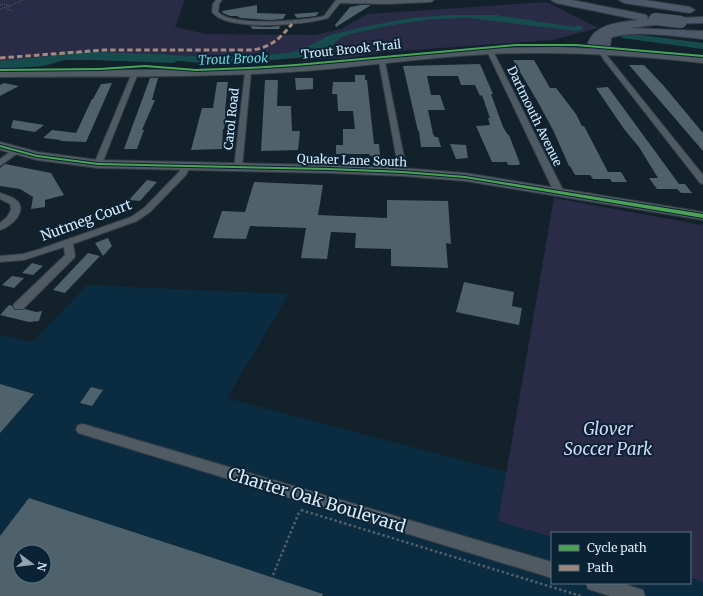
<svg xmlns="http://www.w3.org/2000/svg" width="703" height="596" font-family="Merriweather,serif">
<rect width="100%" height="100%" fill="#13212b"/>
<path fill="#0b2b40" fill-rule="evenodd" d="M 87,285 L 289,294 L 227,398 L 507,472 L 498,521 L 552,537 L 552,583 L 690,583 L 690,578 L 703,582 L 703,596 L 0,596 L 0,335 L 33,342 ZM 20,552 L 44,552 L 44,576 L 20,576 Z"/>
<path fill="#292b47" d="M 0,0 L 185,0 L 175,27 L 206,34 L 315,35 L 341,29 L 367,14 L 547,2 L 598,28 L 553,40 L 386,52 L 343,59 L 300,58 L 249,62 L 116,59 L 68,56 L 43,63 L 0,65 Z
M 554,198 L 702,225 L 703,223 L 703,582 L 690,578 L 690,533 L 552,533 L 552,537 L 498,521 Z"/>
<path fill="#174c4f" d="M 449,15 L 496,15 L 574,27 L 579,25 L 583,27 L 581,30 L 576,31 L 470,18 L 432,19 L 387,26 L 351,34 L 342,37 L 330,47 L 307,57 L 214,64 L 131,57 L 100,60 L 58,60 L 0,65 L 0,61 L 88,52 L 159,54 L 209,57 L 268,55 L 293,52 L 315,43 L 330,35 L 368,26 L 411,18 Z"/>
<g fill="none" stroke-linecap="round" stroke-linejoin="round">
<path fill="#174c4f" fill-rule="evenodd" d="M 626,33 L 703,43 L 703,49 L 622,38 L 620,36 Z
M 67,51 L 172,55 L 176,56 L 178,59 L 176,62 L 172,63 L 68,59 L 44,66 L 0,69 L 0,61 L 43,58 Z"/>
</g>
<path fill="#4f616a" fill-rule="evenodd" d="M 257,5 L 257,13 L 286,14 L 283,19 L 269,20 L 240,18 L 237,16 L 230,16 L 223,13 L 222,11 Z
M 361,5 L 371,5 L 336,27 L 335,25 L 350,7 Z
M 319,12 L 316,16 L 297,18 L 294,14 Z
M 250,26 L 267,27 L 280,26 L 279,29 L 253,29 Z
M 513,60 L 534,60 L 550,88 L 556,88 L 576,114 L 582,126 L 584,126 L 608,172 L 621,172 L 627,182 L 612,182 L 610,179 L 593,179 L 590,175 L 575,175 L 570,166 L 569,166 L 554,132 L 539,104 Z
M 480,64 L 493,94 L 491,94 L 503,127 L 508,135 L 509,135 L 516,153 L 520,164 L 518,165 L 508,165 L 507,162 L 492,162 L 476,126 L 490,125 L 488,118 L 490,118 L 482,95 L 480,96 L 475,85 L 461,85 L 458,76 L 427,76 L 431,95 L 440,95 L 445,110 L 428,110 L 433,134 L 435,137 L 438,137 L 441,147 L 421,147 L 419,131 L 418,131 L 403,66 Z
M 629,65 L 644,65 L 663,85 L 703,133 L 703,151 Z
M 355,75 L 365,75 L 365,80 L 367,80 L 374,144 L 379,144 L 380,155 L 370,156 L 369,154 L 336,154 L 336,145 L 343,145 L 343,129 L 355,129 L 353,111 L 338,111 L 337,94 L 332,94 L 333,82 L 355,82 Z
M 150,78 L 158,78 L 152,100 L 155,100 L 142,130 L 144,130 L 137,149 L 124,149 Z
M 295,78 L 313,78 L 313,89 L 296,90 Z
M 265,80 L 278,80 L 277,106 L 291,106 L 292,131 L 300,131 L 298,150 L 261,151 Z
M 217,82 L 228,82 L 225,111 L 227,111 L 224,129 L 223,129 L 222,149 L 191,150 L 202,108 L 213,108 Z
M 4,83 L 19,86 L 0,96 L 0,85 Z
M 112,83 L 86,142 L 60,141 L 61,140 L 43,138 L 52,130 L 76,133 L 92,99 L 93,99 L 101,84 Z
M 608,87 L 679,184 L 685,184 L 692,193 L 681,193 L 677,189 L 657,189 L 649,178 L 658,178 L 639,147 L 624,129 L 596,88 Z
M 13,120 L 44,125 L 35,132 L 11,128 Z
M 450,144 L 466,145 L 468,158 L 456,159 Z
M 5,164 L 51,173 L 64,195 L 45,200 L 45,207 L 31,209 L 33,197 L 20,189 L 0,186 L 0,168 Z
M 147,180 L 157,182 L 140,201 L 129,200 Z
M 254,182 L 323,185 L 318,215 L 387,218 L 387,200 L 448,201 L 451,244 L 446,243 L 448,268 L 391,266 L 391,249 L 355,248 L 356,233 L 331,232 L 327,259 L 301,258 L 306,228 L 250,226 L 246,239 L 213,238 L 222,211 L 245,212 Z
M 108,238 L 112,246 L 103,256 L 95,243 Z
M 88,253 L 100,256 L 65,293 L 53,290 Z
M 32,263 L 43,266 L 33,275 L 22,273 Z
M 12,276 L 24,278 L 14,288 L 2,285 Z
M 464,282 L 514,292 L 512,306 L 522,308 L 519,325 L 456,312 Z
M 9,305 L 12,306 L 15,310 L 25,309 L 36,312 L 42,311 L 39,321 L 29,322 L 0,315 Z
M 0,384 L 34,394 L 0,433 Z
M 91,387 L 103,390 L 92,406 L 80,403 Z
M 29,498 L 323,594 L 322,596 L 0,596 L 0,536 ZM 20,552 L 44,552 L 44,576 L 20,576 Z"/>
<g fill="none" stroke-linecap="round" stroke-linejoin="round">
<g stroke="#333c45" stroke-width="2">
<path id="minor" d="M 216,0 L 222,0 L 219,4 L 218,12 C 231,27 305,21 324,16 L 336,0 L 434,0 L 431,2 L 387,4 L 340,3 L 328,18 C 306,25 226,32 212,12 L 213,4 Z
M 599,49 L 603,49 L 609,58 L 703,175 L 703,184 L 700,183 L 604,60 L 598,50 Z
M 488,50 L 493,51 L 564,192 L 562,194 L 556,194 L 554,192 L 487,51 Z
M 382,60 L 385,62 L 407,172 L 403,175 L 399,172 L 379,62 Z
M 248,70 L 251,72 L 242,168 L 238,171 L 234,168 L 245,72 Z
M 135,71 L 138,73 L 102,164 L 98,167 L 95,166 L 94,164 L 132,73 Z
M 14,149 L 20,149 L 21,151 L 0,166 L 0,159 Z
M 186,164 L 190,167 L 186,175 L 150,212 L 137,221 L 73,244 L 75,256 L 74,258 L 23,309 L 15,309 L 13,306 L 15,303 L 65,255 L 64,247 L 24,260 L 0,262 L 0,256 L 23,254 L 40,249 L 131,217 L 144,208 L 179,172 L 183,165 Z
M 0,193 C 14,197 28,203 16,219 C 12,224 6,228 0,230 L 0,223 L 7,217 L 11,210 L 10,204 L 0,199 Z
M 83,424 L 552,562 L 552,578 L 78,433 L 76,429 L 78,425 Z
M 586,583 L 621,583 L 643,590 L 645,596 L 610,596 L 588,589 Z"/>
</g>
<g stroke="#333c45" stroke-width="2">
<path id="secondary" d="M 560,47 L 635,51 L 639,50 L 703,57 L 703,63 C 633,55 562,51 491,54 C 424,57 357,68 290,72 C 194,78 97,76 0,77 L 0,71 L 248,69 L 298,66 L 490,48 Z
M 0,142 L 38,152 L 98,160 L 329,165 L 403,168 L 465,173 L 703,212 L 703,220 L 465,181 L 403,176 L 329,173 L 98,168 L 37,160 L 0,150 Z"/>
</g>
<g stroke="#333c45" stroke-width="2">
<path id="motorway" d="M 551,0 L 572,0 L 642,14 L 646,15 L 648,17 L 646,19 L 703,17 L 703,23 L 662,24 L 630,28 L 703,31 L 703,39 C 679,37 633,29 611,38 L 610,47 L 605,53 C 597,55 590,51 588,43 C 595,23 622,22 639,20 L 556,3 Z
M 619,0 L 645,0 L 690,7 L 695,10 L 690,13 L 624,3 Z"/>
</g>
<path stroke="#555f66" stroke-width="1" stroke-dasharray="1 1" stroke-linecap="butt" d="M 0,5 L 6,4 L 9,6 L 0,9
M 8,7 L 23,0
M 6,9 L 14,11"/>
<path stroke="#555f66" stroke-width="2.5" stroke-dasharray="2.5 2.5" stroke-linecap="butt" d="M 301,510 L 581,596
M 273,575 L 300,510"/>
<use href="#minor" fill="#4f5a62" fill-rule="evenodd"/>
<use href="#secondary" fill="#4f5a62" fill-rule="evenodd"/>
<use href="#motorway" fill="#4c5868" fill-rule="evenodd"/>
<g stroke="#333c45" stroke-width="13" stroke-linecap="butt">
<path id="motorway-bridge" d="M 655,19 L 681,22"/>
</g>
<use href="#motorway-bridge" stroke="#4c5868" stroke-width="12"/>
<path stroke="#a5887d" stroke-width="3" stroke-dasharray="5.5 3" stroke-linecap="butt" d="M 0,58 L 104,50 L 253,50 C 273,46 279,39 292,24"/>
<g stroke="#092335" stroke-width="2">
<path id="cycleway" d="M 515,44 L 576,44 L 703,55 L 703,57 L 576,46 L 515,46 L 296,66 L 249,69 L 196,71 L 145,67 L 100,70 L 0,71 L 0,69 L 100,68 L 145,65 L 196,69 L 249,67 L 296,64 Z
M 0,145 L 37,155 L 98,163 L 329,168 L 403,171 L 465,176 L 703,214 L 703,218 L 465,178 L 403,173 L 329,170 L 98,165 L 37,157 L 0,147 Z"/>
</g>
<use href="#cycleway" fill="#4ca352" fill-rule="evenodd"/>
</g>
<g text-anchor="middle" dominant-baseline="central" stroke-width="4" stroke-linejoin="round" paint-order="stroke">
<g font-size="12" fill="#daeaf6" stroke="#092335">
<text transform="translate(351 49) rotate(-6)">Trout Brook Trail</text>
<text transform="translate(535 116) rotate(64)">Dartmouth Avenue</text>
<text transform="translate(231 119) rotate(-84)">Carol Road</text>
<text transform="translate(352 160) rotate(2)">Quaker Lane South</text>
</g>
<g font-size="13" font-style="italic" fill="#65d6db" stroke="#092335">
<text transform="translate(233 59) rotate(-2)">Trout Brook</text>
</g>
<g font-size="14" fill="#daeaf6" stroke="#092335">
<text transform="translate(86 220) rotate(-20)">Nutmeg Court</text>
</g>
<g font-size="17" font-style="italic" fill="#d5d6f4" stroke="#092335">
<text x="608" y="429">Glover<tspan x="608" dy="20">Soccer Park</tspan></text>
</g>
<g font-size="17" fill="#daeaf6" stroke="#092335">
<text transform="translate(317 500) rotate(17)">Charter Oak Boulevard</text>
</g>
</g>
<rect x="551" y="532" width="140" height="52" fill="#092335" stroke="#5d7382"/>
<rect x="559" y="545" width="20" height="6" fill="#4ca352" stroke="#5d7382"/>
<text x="587" y="552" font-size="12" fill="#daeaf6">Cycle path</text>
<rect x="559" y="565" width="20" height="6" fill="#a5887d" stroke="#5d7382"/>
<text x="587" y="572" font-size="12" fill="#daeaf6">Path</text>
<g transform="translate(32 564) rotate(105)"><circle r="19" fill="#092335" stroke="#5d7382"/>
<path d="M0-3L7 15L0 10L-7 15Z" fill="#94a4af"/>
<text y="-6" font-size="11" font-weight="bold" text-anchor="middle" fill="#daeaf6">N</text>
</g>
</svg>
